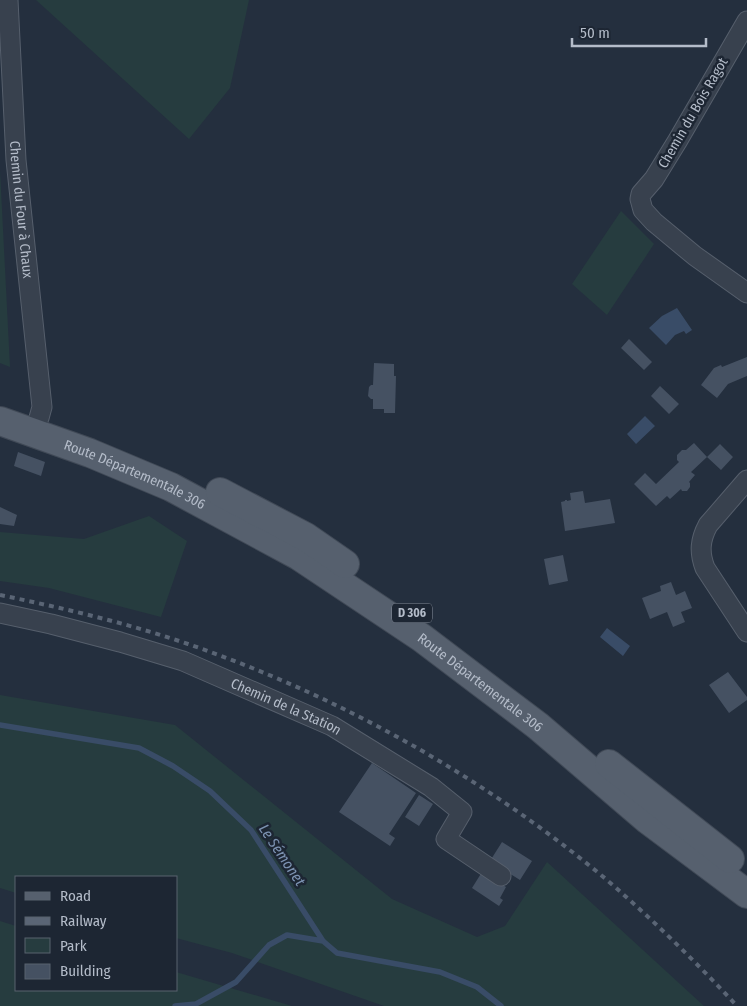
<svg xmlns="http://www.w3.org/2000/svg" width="747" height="1006" font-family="'Fira Sans Condensed',sans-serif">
<rect width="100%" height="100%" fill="#242f3e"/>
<path fill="#263c3f" d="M 36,0 L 249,0 L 230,88 L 189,139 Z
M 0,170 L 10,367 L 0,363 Z
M 621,211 L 654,244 L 607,315 L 572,284 Z
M 149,516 L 187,541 L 161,617 L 49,588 L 0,581 L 0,532 L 84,539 Z
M 0,695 L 175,725 L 392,899 L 477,937 L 505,926 L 547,862 L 704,1006 L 384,1006 L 232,953 L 176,938 L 176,877 L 16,877 L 16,893 L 0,888 Z
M 0,921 L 16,926 L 16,990 L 176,990 L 176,972 L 292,1006 L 0,1006 Z"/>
<path fill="#394c67" d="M 677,308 L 692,330 L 686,334 L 684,331 L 675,335 L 666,345 L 649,328 L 662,316 Z
M 645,416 L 655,426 L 636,444 L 627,434 Z
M 607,628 L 630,646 L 623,656 L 600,637 Z"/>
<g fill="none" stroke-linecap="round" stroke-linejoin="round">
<path stroke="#394c67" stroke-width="5.5" d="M 0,725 L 139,748 L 173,766 L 210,791 L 251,830 L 323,941 L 337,953 L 440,972 L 477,987 L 501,1006
M 175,1006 L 196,1004 L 236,982 L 269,945 L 287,935 L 323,941"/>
</g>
<path fill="#455162" d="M 629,339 L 652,362 L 644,370 L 621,348 Z
M 747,357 L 747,376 L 728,384 L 717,398 L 701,385 L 714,368 L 721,365 L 722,367 Z
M 374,363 L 394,364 L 394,376 L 396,376 L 395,413 L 384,413 L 384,409 L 373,409 L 373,399 L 371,399 L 368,396 L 369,387 L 371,385 L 373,385 Z
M 660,386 L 679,404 L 669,414 L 651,396 Z
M 694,443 L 707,457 L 691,472 L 695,475 L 689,482 L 690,483 L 690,487 L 687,491 L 682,491 L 681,489 L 670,499 L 667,496 L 656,506 L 634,484 L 645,473 L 656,484 L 679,462 L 677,460 L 677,455 L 682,450 L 686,450 Z
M 720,444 L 733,457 L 721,470 L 707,457 Z
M 18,452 L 45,462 L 41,476 L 14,466 Z
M 583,491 L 585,503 L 610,499 L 615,523 L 565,531 L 561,502 L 565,501 L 565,500 L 567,500 L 567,501 L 571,500 L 570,493 Z
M 0,507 L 17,515 L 14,526 L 0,524 Z
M 563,555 L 568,581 L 549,585 L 544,559 Z
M 671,582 L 676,595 L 685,591 L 692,608 L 681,612 L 685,622 L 673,627 L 667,612 L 650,619 L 642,598 L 661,591 L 660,586 Z
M 728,672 L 747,697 L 747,700 L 729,713 L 709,685 Z
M 372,763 L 416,793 L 389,834 L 395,838 L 390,846 L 339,812 Z
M 419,795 L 433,804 L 419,826 L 405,817 Z
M 502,842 L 532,861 L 520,880 L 490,861 Z
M 482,872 L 506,887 L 500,898 L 503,900 L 499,906 L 472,888 Z"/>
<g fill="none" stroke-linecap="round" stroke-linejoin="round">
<g stroke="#565f6c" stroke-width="21">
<g id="street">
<path id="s1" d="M 8,0 L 16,160 L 42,407 L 39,418"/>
<path d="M 747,21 L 678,140 L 654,179 L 641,194 L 640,199 L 643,210 L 654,222 L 695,256 L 747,293"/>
<path d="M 747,480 L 708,525 C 700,540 699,552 705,568 L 747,632"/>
<path id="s2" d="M 0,613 L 51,624 L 120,642 L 183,661 L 332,726 L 431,787 L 462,812 L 446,839 L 501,876"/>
</g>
</g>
<g stroke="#414a57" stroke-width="30">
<g id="primary">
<path id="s3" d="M 0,421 L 90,453 L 171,487 L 299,556 L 422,638 L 538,726 L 648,820 L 747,894"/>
<path d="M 220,492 L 306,537 L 345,564"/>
<path d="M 609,764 L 730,859"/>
</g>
</g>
<use href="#street" stroke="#38414e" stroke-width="19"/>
<use href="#primary" stroke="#56606e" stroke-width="28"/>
<path stroke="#5a6575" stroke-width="4" stroke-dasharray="5 5" stroke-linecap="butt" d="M 0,595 C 63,608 127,623 188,644 C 339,696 484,777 607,880 C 653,920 696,962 737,1006"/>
</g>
<g text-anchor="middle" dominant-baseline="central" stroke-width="5" stroke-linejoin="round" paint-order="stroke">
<rect fill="#1d2633" stroke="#878f9c" stroke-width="1" x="392" y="603.5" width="40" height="19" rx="4"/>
<g font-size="12" font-weight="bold" fill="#b4bcc9">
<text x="412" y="613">D 306</text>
</g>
<g font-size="14" fill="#b4bcc9" stroke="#1d2633">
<text transform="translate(693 113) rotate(-60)">Chemin du Bois Ragot</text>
<text stroke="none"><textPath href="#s1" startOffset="210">Chemin du Four à Chaux</textPath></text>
<text stroke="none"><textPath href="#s3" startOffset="145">Route Départementale 306</textPath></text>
<text stroke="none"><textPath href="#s3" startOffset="550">Route Départementale 306</textPath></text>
<text stroke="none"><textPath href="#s2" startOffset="302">Chemin de la Station</textPath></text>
</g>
<g font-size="15" font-style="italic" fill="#7c92b1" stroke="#1d2633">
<text transform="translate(282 855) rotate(56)">Le Sémonet</text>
</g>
</g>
<rect x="15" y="876" width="162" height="115" fill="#1d2633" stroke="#59626f"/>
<rect x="25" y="892" width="25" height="8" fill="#56606e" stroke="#59626f"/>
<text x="60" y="901" font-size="15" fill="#b4bcc9">Road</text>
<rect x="25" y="917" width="25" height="8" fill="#5a6575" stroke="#59626f"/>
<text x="60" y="926" font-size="15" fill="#b4bcc9">Railway</text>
<rect x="25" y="938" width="25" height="15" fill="#263c3f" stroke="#59626f"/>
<text x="60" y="951" font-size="15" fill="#b4bcc9">Park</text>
<rect x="25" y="964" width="25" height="15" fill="#455162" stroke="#59626f"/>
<text x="60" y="976" font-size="15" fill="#b4bcc9">Building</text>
<path d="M572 38v8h134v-8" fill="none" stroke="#b4bcc9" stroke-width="2.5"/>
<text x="580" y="38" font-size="15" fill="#b4bcc9" stroke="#1d2633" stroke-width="4" paint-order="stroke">50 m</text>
</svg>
